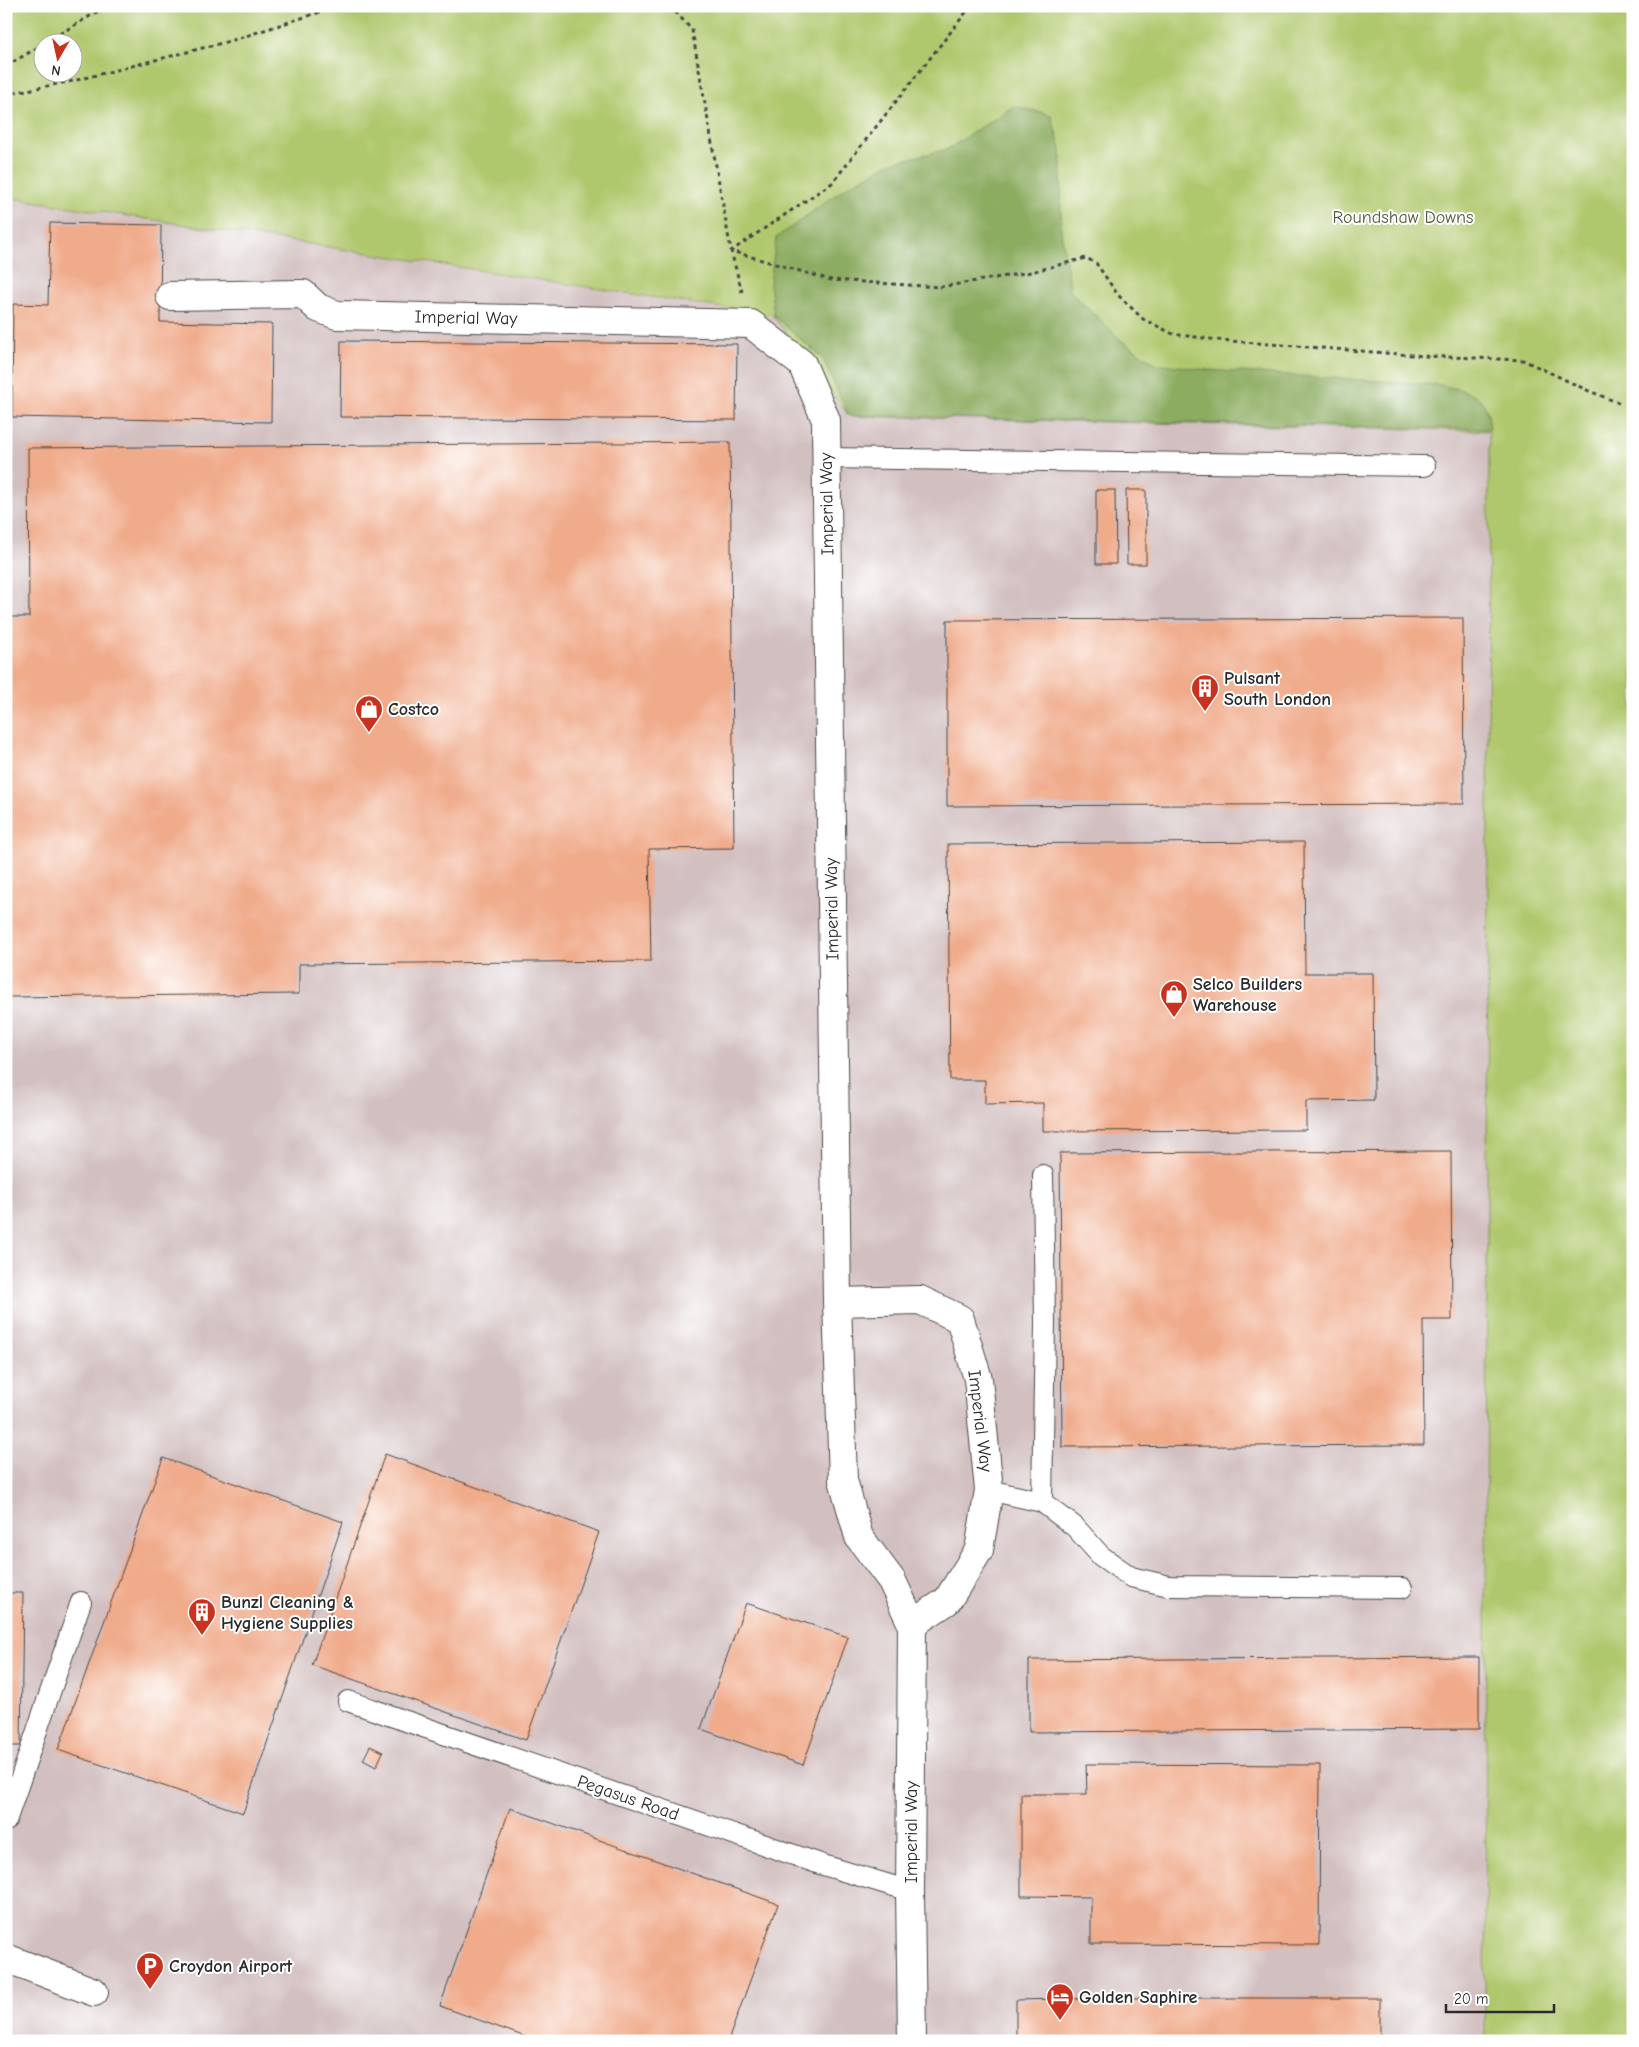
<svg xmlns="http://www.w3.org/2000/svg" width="1639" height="2047" font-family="'Comic Neue',sans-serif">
<rect width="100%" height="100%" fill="#fff"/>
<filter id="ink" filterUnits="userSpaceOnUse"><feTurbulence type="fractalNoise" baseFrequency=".02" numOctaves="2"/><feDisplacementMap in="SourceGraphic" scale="10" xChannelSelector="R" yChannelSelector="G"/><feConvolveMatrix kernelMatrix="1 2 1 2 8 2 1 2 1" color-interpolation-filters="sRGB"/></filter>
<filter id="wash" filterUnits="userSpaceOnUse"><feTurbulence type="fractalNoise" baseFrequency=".0096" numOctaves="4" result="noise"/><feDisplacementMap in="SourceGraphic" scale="20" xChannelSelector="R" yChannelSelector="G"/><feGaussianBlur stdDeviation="1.12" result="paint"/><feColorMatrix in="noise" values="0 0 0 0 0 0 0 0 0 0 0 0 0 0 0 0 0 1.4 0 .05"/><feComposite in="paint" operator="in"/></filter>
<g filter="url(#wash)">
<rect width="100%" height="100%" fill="#f6eedc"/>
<path fill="#d2bfc0" d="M 6,197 L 1490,429 L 1485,2041 L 6,2041 Z"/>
<path fill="#b0c86d" stroke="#6e7a4c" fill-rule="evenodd" d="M 6,6 L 1633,6 L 1633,2041 L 1485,2041 L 1489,431 L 849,416 L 773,316 L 6,197 ZM 42,42 L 72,42 L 72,72 L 42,72 Z"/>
<path fill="#8cac60" stroke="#5c6c46" d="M 1014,106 L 1051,115 L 1061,150 L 1061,231 L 1071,292 L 1122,341 L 1155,363 L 1208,370 L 1441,385 C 1472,393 1487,392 1490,429 L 849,416 L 823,359 L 774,316 L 770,284 L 776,238 L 848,186 L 890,163 L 948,149 Z"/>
<g id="blocks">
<path fill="#f0ab8b" d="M 50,223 L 161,225 L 160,322 L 272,324 L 271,422 L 12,417 L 13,304 L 48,305 Z
M 341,341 L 737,344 L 736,420 L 340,417 Z
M 730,442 L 734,848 L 649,849 L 651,961 L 299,964 L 299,994 L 6,997 L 6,617 L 29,617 L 28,448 Z
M 1096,490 L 1115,490 L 1116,564 L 1096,564 Z
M 1126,490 L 1146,490 L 1146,564 L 1127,564 Z
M 1463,618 L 1464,804 L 947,806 L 947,620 Z
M 1304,842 L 1305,973 L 1373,973 L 1374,1100 L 1306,1101 L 1306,1130 L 1043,1131 L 1043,1103 L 985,1104 L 985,1080 L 950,1080 L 948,844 Z
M 1451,1151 L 1452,1320 L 1423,1320 L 1424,1445 L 1062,1447 L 1060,1153 Z
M 385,1454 L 599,1532 L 526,1740 L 312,1665 Z
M 163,1458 L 343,1522 L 243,1813 L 58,1750 Z
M 6,1593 L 23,1593 L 21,1746 L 6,1746 Z
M 746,1603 L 848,1637 L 803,1765 L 701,1729 Z
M 1479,1657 L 1479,1729 L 1029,1732 L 1029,1660 Z
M 370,1746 L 383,1752 L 376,1767 L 363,1760 Z
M 1086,1764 L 1320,1765 L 1319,1945 L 1091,1944 L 1091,1897 L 1021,1896 L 1021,1794 L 1087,1794 Z
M 510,1808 L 778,1904 L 728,2041 L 537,2041 L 440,2006 Z
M 1105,1998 L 1380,1998 L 1380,2041 L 1016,2041 L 1016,2000 Z"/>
</g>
</g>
<g filter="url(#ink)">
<use href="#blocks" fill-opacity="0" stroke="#494846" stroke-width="1"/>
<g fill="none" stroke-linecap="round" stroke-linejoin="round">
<g stroke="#494846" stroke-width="22">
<path id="service" d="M 826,458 L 1425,466
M 989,1490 L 1042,1502 L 1075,1527 L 1101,1556 L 1131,1577 L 1169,1586 L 1402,1588
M 1042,1502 L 1045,1323 L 1043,1175
M 348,1701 L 823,1865 L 910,1891
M 6,1821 L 81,1602"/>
</g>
<g stroke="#494846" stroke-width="30">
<path id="minor" d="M 170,296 L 303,294 L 318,308 L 337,315 L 751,324 L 802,364 L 826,420 L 837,1302 L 843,1480 L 859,1537 L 892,1581 L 912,1624 L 910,1891 L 912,2041
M 837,1302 L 920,1300 L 960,1319 L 978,1379 L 989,1490 L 979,1550 L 947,1601 L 912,1624
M 6,1958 L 94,1992"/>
</g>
<path stroke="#494846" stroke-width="3" stroke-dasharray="4 4" stroke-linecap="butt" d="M 670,6 L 692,30 L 731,251 L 742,292
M 971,6 L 832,183 L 731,251 L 831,280 L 940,287 L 1031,272 L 1086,258 L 1096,263 L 1118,295 L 1143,319 L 1173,334 L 1218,340 L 1425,356 L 1523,360 L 1589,391 L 1619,403
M 46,42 L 107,6
M 6,66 L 42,45
M 6,94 L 73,81 L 230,41 L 339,6"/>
<use href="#service" stroke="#fff" stroke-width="20"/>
<use href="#minor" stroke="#fff" stroke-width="28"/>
</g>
</g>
<defs>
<g id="building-pin" transform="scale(1.4375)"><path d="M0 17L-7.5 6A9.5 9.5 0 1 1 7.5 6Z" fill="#c8321e" stroke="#fff"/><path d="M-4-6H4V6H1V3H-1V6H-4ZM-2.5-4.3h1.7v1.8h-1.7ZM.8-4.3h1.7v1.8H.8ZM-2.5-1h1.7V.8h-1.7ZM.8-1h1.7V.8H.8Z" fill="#fff"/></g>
<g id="shop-pin" transform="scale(1.4375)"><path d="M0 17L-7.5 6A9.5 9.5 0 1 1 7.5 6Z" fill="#c8321e" stroke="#fff"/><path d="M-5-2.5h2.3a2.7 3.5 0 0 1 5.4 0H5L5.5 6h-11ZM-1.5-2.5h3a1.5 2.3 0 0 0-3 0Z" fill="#fff"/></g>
<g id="parking-pin" transform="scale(1.4375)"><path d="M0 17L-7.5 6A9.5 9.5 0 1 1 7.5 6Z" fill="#c8321e" stroke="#fff"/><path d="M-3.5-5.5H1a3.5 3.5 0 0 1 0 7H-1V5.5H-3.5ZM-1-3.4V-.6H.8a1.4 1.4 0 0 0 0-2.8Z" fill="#fff"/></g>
<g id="hotel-pin" transform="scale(1.4375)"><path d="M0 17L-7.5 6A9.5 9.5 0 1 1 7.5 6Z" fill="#c8321e" stroke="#fff"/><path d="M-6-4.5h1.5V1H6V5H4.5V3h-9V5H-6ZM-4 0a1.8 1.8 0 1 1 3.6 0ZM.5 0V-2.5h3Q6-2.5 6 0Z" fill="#fff"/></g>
</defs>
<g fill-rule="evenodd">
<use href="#building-pin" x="1205" y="688"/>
<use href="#shop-pin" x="369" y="709"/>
<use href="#shop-pin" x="1174" y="994"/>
<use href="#building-pin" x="202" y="1612"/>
<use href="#parking-pin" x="150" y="1966"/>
<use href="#hotel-pin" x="1060" y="1997"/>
</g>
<g text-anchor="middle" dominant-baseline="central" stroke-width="4" stroke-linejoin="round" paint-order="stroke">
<g font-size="18" fill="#535a3f" stroke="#fff">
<text x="1403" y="217">Roundshaw Downs</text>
</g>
<g font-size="18" fill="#2b2b2b" stroke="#fff">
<text transform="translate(466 318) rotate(1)">Imperial Way</text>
<text transform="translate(827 504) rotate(-91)">Imperial Way</text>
<text transform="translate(832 909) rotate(-91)">Imperial Way</text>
<text transform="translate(980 1421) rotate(83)">Imperial Way</text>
<text transform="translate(628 1798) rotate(19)">Pegasus Road</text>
<text transform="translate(911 1832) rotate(-90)">Imperial Way</text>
</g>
<g font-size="18" font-weight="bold" fill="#2b2b2b" stroke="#fff" text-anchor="start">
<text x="1224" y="678">Pulsant<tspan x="1224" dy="21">South London</tspan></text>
<text x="388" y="709">Costco</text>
<text x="1193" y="984">Selco Builders<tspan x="1193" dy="21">Warehouse</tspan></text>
<text x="221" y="1602">Bunzl Cleaning &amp;<tspan x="221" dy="21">Hygiene Supplies</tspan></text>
<text x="169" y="1966">Croydon Airport</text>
<text x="1079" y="1997">Golden Saphire</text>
</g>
</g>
<rect width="1639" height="2047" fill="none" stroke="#fff" stroke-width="25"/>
<g transform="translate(58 58) rotate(189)"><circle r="24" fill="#ffffff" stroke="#aaaaaa"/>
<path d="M0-4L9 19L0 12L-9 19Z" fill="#c8321e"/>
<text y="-8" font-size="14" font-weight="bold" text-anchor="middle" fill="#2b2b2b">N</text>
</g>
<path d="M1446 2004v8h108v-8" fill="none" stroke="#2b2b2b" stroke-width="2.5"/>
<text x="1454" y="2004" font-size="15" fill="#2b2b2b" stroke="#ffffff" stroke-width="4" paint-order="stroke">20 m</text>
</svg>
